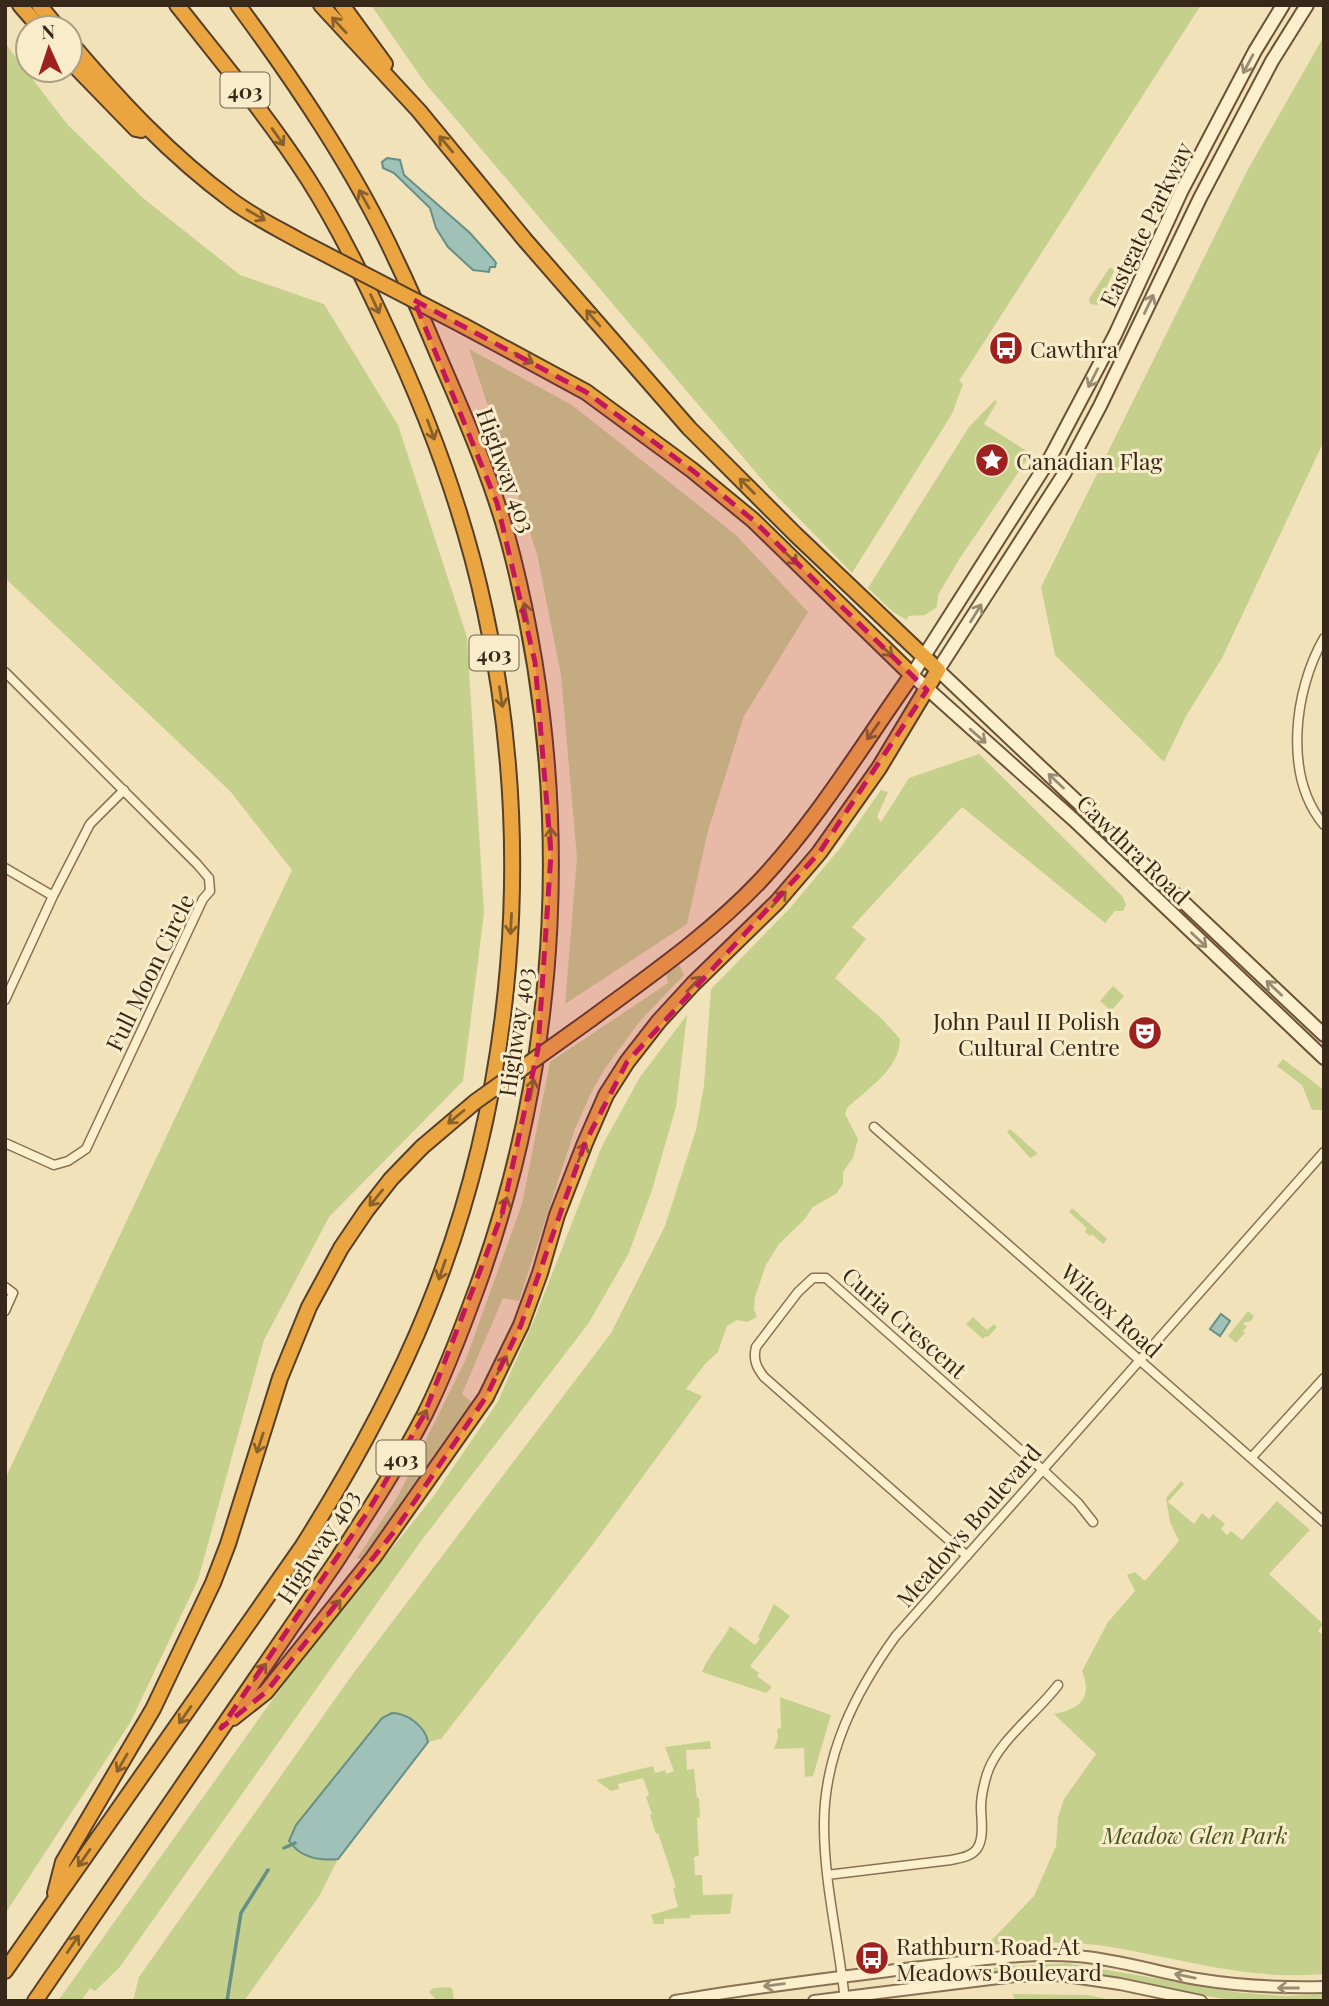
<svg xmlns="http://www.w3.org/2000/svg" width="1329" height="2006" font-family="'Playfair Display',serif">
<rect width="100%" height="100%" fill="#f1e2ba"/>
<path fill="#c6d08d" d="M 371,5 L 1201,5 L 959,381 L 963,384 L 952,414 L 852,573 L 770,489 L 425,83 Z
M 1324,36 L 1324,441 L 1222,658 L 1186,716 L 1164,762 L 1055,655 L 1041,587 L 1247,171 Z
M 5,43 L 67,124 L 143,198 L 240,275 L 324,304 L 398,425 L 467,637 L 484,913 L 463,1081 L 329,1217 L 264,1340 L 198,1580 L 130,1723 L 5,1914 L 5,1479 L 292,870 L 230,791 L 5,578 Z
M 1110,267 L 1114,271 L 1098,305 L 1090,304 L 1089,299 Z
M 469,349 L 572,405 L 736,535 L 808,612 L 744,716 L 708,831 L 687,924 L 565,1004 L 577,858 L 561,675 L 537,554 Z
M 995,400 L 997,402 L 984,424 L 1025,450 L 1028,458 L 960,558 L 938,595 L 937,607 L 925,615 L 908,616 L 907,620 L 893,612 L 868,588 L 969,427 Z
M 979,754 L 1123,897 L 1126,905 L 1123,911 L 1115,911 L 1105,923 L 962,807 L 852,927 L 866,939 L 835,978 L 882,1019 L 900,1039 C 900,1069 867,1089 847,1108 L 845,1114 L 858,1139 L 853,1158 L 843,1172 L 843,1184 L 836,1194 L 813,1207 L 804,1220 L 779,1244 L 766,1265 L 755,1297 L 754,1309 L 757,1317 L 747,1322 L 737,1320 L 727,1326 L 718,1352 L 705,1364 L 686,1389 L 702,1396 L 594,1543 L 441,1739 L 428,1742 L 426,1733 L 382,1718 L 296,1825 L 291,1836 L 329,1860 L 338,1859 L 320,1895 L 244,2001 L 133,2001 L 139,1977 L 352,1675 L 611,1333 L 665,1226 L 696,1130 L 704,1085 L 711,989 L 790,908 L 841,847 L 881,790 L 888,792 L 877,817 L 881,822 L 909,778 Z
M 679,964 L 684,975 L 640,1021 L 604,1070 L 590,1095 L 575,1129 L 519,1301 L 503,1298 L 462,1394 L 472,1402 L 440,1452 L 361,1559 L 357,1558 L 398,1496 L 466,1359 L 522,1204 L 550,1062 L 668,983 L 666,973 Z
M 1113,986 L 1124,996 L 1111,1011 L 1100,1001 Z
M 687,1015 L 676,1107 L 652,1190 L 628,1255 L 588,1324 L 421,1541 L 119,1968 L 95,1991 L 90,1988 L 81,2001 L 58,2001 L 290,1675 L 433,1497 L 497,1403 L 534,1320 L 602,1146 L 640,1077 Z
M 1283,1059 L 1324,1090 L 1324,1110 L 1312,1110 L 1302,1085 L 1277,1066 Z
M 1010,1129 L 1038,1154 L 1030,1158 L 1007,1132 Z
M 1072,1208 L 1107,1239 L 1103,1244 L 1092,1234 L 1090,1236 L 1085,1232 L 1087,1228 L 1069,1212 Z
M 1248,1311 L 1254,1316 L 1251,1321 L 1243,1323 L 1247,1327 L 1243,1331 L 1245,1333 L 1236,1343 L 1228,1336 Z
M 973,1317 L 987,1330 L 994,1324 L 997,1327 L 988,1337 L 986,1336 L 983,1339 L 966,1324 Z
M 1181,1481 L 1184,1484 L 1168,1502 L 1194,1524 L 1202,1513 L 1209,1519 L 1213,1514 L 1225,1524 L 1221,1529 L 1227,1535 L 1231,1531 L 1242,1540 L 1277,1501 L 1310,1530 L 1269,1574 L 1323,1624 L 1318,1631 L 1324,1636 L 1324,1974 C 1251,1981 1182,1959 1111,1947 C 1069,1941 1029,1942 987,1945 L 1034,1896 L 1056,1846 L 1058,1817 L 1064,1799 L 1096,1754 L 1054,1714 C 1080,1709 1093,1698 1082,1671 L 1108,1622 L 1135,1591 L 1127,1575 L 1135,1572 L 1145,1581 L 1179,1541 L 1170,1522 L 1166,1498 Z
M 774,1604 L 790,1616 L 750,1666 L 759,1673 L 757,1676 L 772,1687 L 766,1693 L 702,1672 C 708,1655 722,1643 730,1626 L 755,1645 L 760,1639 L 758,1637 Z
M 780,1697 L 831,1715 L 813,1776 L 805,1777 L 804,1748 L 774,1749 L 778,1738 L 777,1729 L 781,1728 Z
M 710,1741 L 711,1749 L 686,1750 L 687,1770 L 694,1769 L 697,1798 L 699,1798 L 700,1817 L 697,1818 L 699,1856 L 694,1857 L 695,1875 L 702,1875 L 703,1895 L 733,1894 L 730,1914 L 690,1915 L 690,1918 L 664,1919 L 664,1924 L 654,1924 L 651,1915 L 678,1907 L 673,1889 L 676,1887 L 658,1833 L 656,1834 L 650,1815 L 652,1814 L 646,1797 L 649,1795 L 643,1778 L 618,1784 L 619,1789 L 611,1791 L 596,1780 L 653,1766 L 655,1773 L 665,1770 L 666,1774 L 674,1771 L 665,1747 Z
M 1066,1963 L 1242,1993 L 1286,1996 L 1324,1994 L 1324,2001 L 1236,2001 L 1084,1975 L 1017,1971 L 965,1976 L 998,1967 Z
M 450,1987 L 453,1990 L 454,2001 L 437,2001 L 429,1992 L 433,1988 Z
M 1012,1994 L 1087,1995 L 1117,2001 L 1016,2001 Z"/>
<path fill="#9fc1b8" stroke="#668f86" stroke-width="2" d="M 387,158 L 400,160 L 404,175 L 470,233 L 494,260 L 496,263 L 495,267 L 490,267 L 489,272 L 473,270 L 448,247 L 436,228 L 430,208 L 394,173 L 383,168 L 382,162 Z
M 1221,1314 L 1230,1321 L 1220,1336 L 1210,1329 Z
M 392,1713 C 407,1713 425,1726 428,1742 L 338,1859 C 319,1861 300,1857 289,1841 L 296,1825 L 382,1718 Z"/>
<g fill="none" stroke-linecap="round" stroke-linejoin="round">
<path stroke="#668f86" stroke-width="3.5" d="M 284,1848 L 295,1843
M 227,2001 L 241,1913 L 268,1870"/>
<g stroke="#897153" stroke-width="11">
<path id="minor" d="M 1324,638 C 1294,690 1283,776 1324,825
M 5,672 L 197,864 L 209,878 L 210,891 L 203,899 L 86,1149 L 68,1161 L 54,1165 L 5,1143
M 5,868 L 53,896
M 5,1000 L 53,896 L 90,824 L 124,790
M 874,1127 L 1324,1522
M 5,1287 L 13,1293 L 5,1311
M 1252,1457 L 1324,1378
M 967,1556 L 764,1377 C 756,1367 753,1359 756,1347 L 798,1292 L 813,1278 L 826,1278 L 1043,1470 L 1078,1503 L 1093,1522
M 827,1875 L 951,1860 C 960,1858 970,1857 976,1850 C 985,1839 981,1819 981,1807 C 981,1796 984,1784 987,1774 C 997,1742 1037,1713 1058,1685
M 845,2001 C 839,1942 824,1883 824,1825 C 824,1754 855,1693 895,1637 L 1324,1152"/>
</g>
<g stroke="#897153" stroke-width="14">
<path id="tertiary" d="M 675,2001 C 754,1987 833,1978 912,1968 C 967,1962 1021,1952 1076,1956 C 1117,1959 1157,1972 1197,1979 C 1239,1986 1281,1988 1324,1987
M 814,2001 L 1015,1976 L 1059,1975 L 1120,1984 L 1201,2001"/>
</g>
<g stroke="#6b5236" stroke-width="16">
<path id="secondary" d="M 1283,5 L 1255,51 L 1182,190 L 1115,335 L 1049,460 L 912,675 L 1074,820 L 1324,1058
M 1307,5 L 1272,61 L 1200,198 L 1100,406 L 1064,474 L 938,670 L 1324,1035"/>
</g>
<g stroke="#563f28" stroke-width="18">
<path id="motorway" d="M 20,5 L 40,28
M 39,5 L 58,28
M 342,5 L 385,64
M 70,42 C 119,100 170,155 231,200 C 252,216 277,228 300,241
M 70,61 L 136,129 L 141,130
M 464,326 L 586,392 L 692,470 L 753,520 L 912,675 C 863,744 818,819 760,881 C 710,934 649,976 591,1019
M 233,1718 L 266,1692 L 373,1558 L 486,1397 L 521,1325 L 540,1273 L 557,1215 L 585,1143 L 606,1095 L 627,1062 L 659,1021 L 693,984 L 777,902 L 819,853 L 879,768 L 938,670 L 795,534 L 689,428 L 525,240 L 419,111 L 321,5
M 55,1893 L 63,1862 L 153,1709 L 213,1583 L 228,1544 L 280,1378 L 309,1307 L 341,1248 L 366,1211 L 391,1179 L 422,1147
M 5,1971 L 302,1547 C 350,1471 393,1394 427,1310 C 516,1091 535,842 485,611 C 464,512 429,418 386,327 C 363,277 338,226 308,179 C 269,118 222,62 177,5
M 35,2001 L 337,1560 C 367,1513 398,1466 424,1416 C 445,1374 462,1329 478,1285 C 562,1052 573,798 513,558 C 497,493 471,431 444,369 C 429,334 414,297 397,262 C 356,172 297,85 238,5"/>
</g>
<use href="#minor" stroke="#fcefcd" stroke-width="8"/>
<use href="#tertiary" stroke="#fcefcd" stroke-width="10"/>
<use href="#secondary" stroke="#fcefcd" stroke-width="12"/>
<use href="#motorway" stroke="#eba540" stroke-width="14"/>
<g stroke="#563f28" stroke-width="18" stroke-linecap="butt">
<path id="motorway-bridge" d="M 300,241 L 464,326
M 422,1147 L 475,1102 L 591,1019"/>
</g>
<use href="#motorway-bridge" stroke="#eba540" stroke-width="14"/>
</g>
<defs><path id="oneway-shaft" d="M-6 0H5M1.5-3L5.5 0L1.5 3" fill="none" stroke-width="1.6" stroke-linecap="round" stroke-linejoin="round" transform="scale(1.75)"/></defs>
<g stroke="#88602b">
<use href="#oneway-shaft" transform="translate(339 25) rotate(-133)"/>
<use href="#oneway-shaft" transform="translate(278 137) rotate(55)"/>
<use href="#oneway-shaft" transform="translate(446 144) rotate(-130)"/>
<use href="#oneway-shaft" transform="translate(364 199) rotate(-119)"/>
<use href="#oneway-shaft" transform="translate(256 215) rotate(30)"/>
<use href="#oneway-shaft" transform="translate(375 304) rotate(65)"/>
<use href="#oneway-shaft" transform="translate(593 318) rotate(-131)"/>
<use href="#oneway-shaft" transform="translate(524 358) rotate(28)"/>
<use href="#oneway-shaft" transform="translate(431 430) rotate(70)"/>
<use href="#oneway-shaft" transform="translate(747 486) rotate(-135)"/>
<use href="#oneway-shaft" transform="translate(790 557) rotate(44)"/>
<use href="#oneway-shaft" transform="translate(526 613) rotate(-101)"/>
<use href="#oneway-shaft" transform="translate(885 649) rotate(44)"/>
<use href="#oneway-shaft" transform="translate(501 697) rotate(81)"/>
<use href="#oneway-shaft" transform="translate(873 731) rotate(125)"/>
<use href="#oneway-shaft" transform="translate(551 838) rotate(-92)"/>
<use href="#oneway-shaft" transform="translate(779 899) rotate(-47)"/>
<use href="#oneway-shaft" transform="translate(511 924) rotate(93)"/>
<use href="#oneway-shaft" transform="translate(694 984) rotate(-46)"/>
<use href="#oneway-shaft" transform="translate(532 1089) rotate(-80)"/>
<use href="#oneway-shaft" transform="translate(456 1117) rotate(140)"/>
<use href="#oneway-shaft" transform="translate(582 1152) rotate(-68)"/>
<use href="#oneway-shaft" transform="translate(376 1198) rotate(129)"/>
<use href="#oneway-shaft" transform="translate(504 1207) rotate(-74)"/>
<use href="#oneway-shaft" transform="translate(442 1270) rotate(109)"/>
<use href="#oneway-shaft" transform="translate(502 1365) rotate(-63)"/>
<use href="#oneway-shaft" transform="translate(422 1419) rotate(-63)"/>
<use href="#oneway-shaft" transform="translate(260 1443) rotate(108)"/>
<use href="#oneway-shaft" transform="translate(334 1608) rotate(-51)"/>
<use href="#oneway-shaft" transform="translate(260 1672) rotate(-55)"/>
<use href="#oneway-shaft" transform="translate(185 1715) rotate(125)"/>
<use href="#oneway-shaft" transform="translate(122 1763) rotate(120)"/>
<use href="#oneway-shaft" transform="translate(84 1858) rotate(125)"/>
<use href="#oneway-shaft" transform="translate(73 1944) rotate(-56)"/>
</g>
<g stroke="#9a8c73">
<use href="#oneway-shaft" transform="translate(1248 64) rotate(118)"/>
<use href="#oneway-shaft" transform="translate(1149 304) rotate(-64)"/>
<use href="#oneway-shaft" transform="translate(1093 378) rotate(117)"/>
<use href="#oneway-shaft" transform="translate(976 613) rotate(-58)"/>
<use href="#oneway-shaft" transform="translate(978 736) rotate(41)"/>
<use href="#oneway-shaft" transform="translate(1056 781) rotate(-137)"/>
<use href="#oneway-shaft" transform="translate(1199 940) rotate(44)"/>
<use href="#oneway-shaft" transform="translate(1274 988) rotate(-137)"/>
<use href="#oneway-shaft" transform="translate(1185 1976) rotate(-168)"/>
<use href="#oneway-shaft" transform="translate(774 1985) rotate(173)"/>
<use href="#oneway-shaft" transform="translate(1288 1988) rotate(-180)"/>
</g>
<path fill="#c2185b" fill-opacity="0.2" stroke="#c2185b" stroke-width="5" stroke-dasharray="14 9" stroke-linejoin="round" d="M 414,300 L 586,392 L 692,470 L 753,520 L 927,690 L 819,853 L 627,1062 L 585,1143 L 521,1325 L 486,1397 L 393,1533 L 266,1692 L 221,1728 L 367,1513 L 424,1415 L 502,1214 L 538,1049 L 551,854 L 535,662 L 497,503 Z"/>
<defs>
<g id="bus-disc" transform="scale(1.75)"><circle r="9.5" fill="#9d211e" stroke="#f8ecca"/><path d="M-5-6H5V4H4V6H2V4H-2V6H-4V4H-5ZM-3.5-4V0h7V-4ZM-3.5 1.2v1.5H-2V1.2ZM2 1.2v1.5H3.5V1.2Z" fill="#fff"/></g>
<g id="sight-disc" transform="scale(1.75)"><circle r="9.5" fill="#9d211e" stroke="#f8ecca"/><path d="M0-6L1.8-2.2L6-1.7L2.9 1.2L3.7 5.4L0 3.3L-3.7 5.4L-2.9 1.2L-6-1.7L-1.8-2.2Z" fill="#fff"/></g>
<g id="theatre-disc" transform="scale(1.75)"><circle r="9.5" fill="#9d211e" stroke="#f8ecca"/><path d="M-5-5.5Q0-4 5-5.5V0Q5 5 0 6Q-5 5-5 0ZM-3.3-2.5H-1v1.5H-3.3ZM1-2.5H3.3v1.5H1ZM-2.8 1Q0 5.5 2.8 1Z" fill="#fff"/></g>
</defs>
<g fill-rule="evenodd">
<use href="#bus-disc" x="1006" y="348"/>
<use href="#sight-disc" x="992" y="460"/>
<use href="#theatre-disc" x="1145" y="1033"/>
<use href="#bus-disc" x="872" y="1958"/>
</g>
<g text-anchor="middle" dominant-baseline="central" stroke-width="6" stroke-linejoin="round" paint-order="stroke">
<g fill="#f8ecca" stroke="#71634e" stroke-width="2">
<rect x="220.5" y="72.5" width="49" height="35" rx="5"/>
<rect x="469.5" y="635.5" width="49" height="35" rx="5"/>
<rect x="376.5" y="1440.5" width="49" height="35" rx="5"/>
</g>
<g font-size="21" font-weight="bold" fill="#372819">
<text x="245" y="90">403</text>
<text x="494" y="653">403</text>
<text x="401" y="1458">403</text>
</g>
<g font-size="23" fill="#372819" stroke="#f8ecca">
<text transform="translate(1145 224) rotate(-64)">Eastgate Parkway</text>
<text transform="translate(507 470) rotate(70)">Highway 403</text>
<text transform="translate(1134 849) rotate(44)">Cawthra Road</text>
<text transform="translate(149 972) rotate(-64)">Full Moon Circle</text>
<text transform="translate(515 1032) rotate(-82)">Highway 403</text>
<text transform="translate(1112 1310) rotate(42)">Wilcox Road</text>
<text transform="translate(905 1322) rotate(41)">Curia Crescent</text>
<text transform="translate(968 1525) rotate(-49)">Meadows Boulevard</text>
<text transform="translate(317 1546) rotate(-57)">Highway 403</text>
</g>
<g font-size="23" fill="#372819" stroke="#f8ecca" text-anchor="start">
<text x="1030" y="348">Cawthra</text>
<text x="1016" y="460">Canadian Flag</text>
<text x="1120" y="1020" text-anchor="end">John Paul II Polish<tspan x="1120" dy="26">Cultural Centre</tspan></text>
<text x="896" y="1945">Rathburn Road At<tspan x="896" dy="26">Meadows Boulevard</tspan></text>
</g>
<g font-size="23" font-style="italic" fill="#45551e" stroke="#f8ecca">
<text x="1195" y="1834">Meadow Glen Park</text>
</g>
</g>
<rect width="1329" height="2006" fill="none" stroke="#372819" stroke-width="14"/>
<g transform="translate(49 49) rotate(357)"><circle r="33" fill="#f8ecca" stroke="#ab9e83" stroke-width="2"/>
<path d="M0-5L12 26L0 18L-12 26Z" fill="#9d211e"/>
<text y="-10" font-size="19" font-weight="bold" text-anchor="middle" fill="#372819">N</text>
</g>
</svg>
